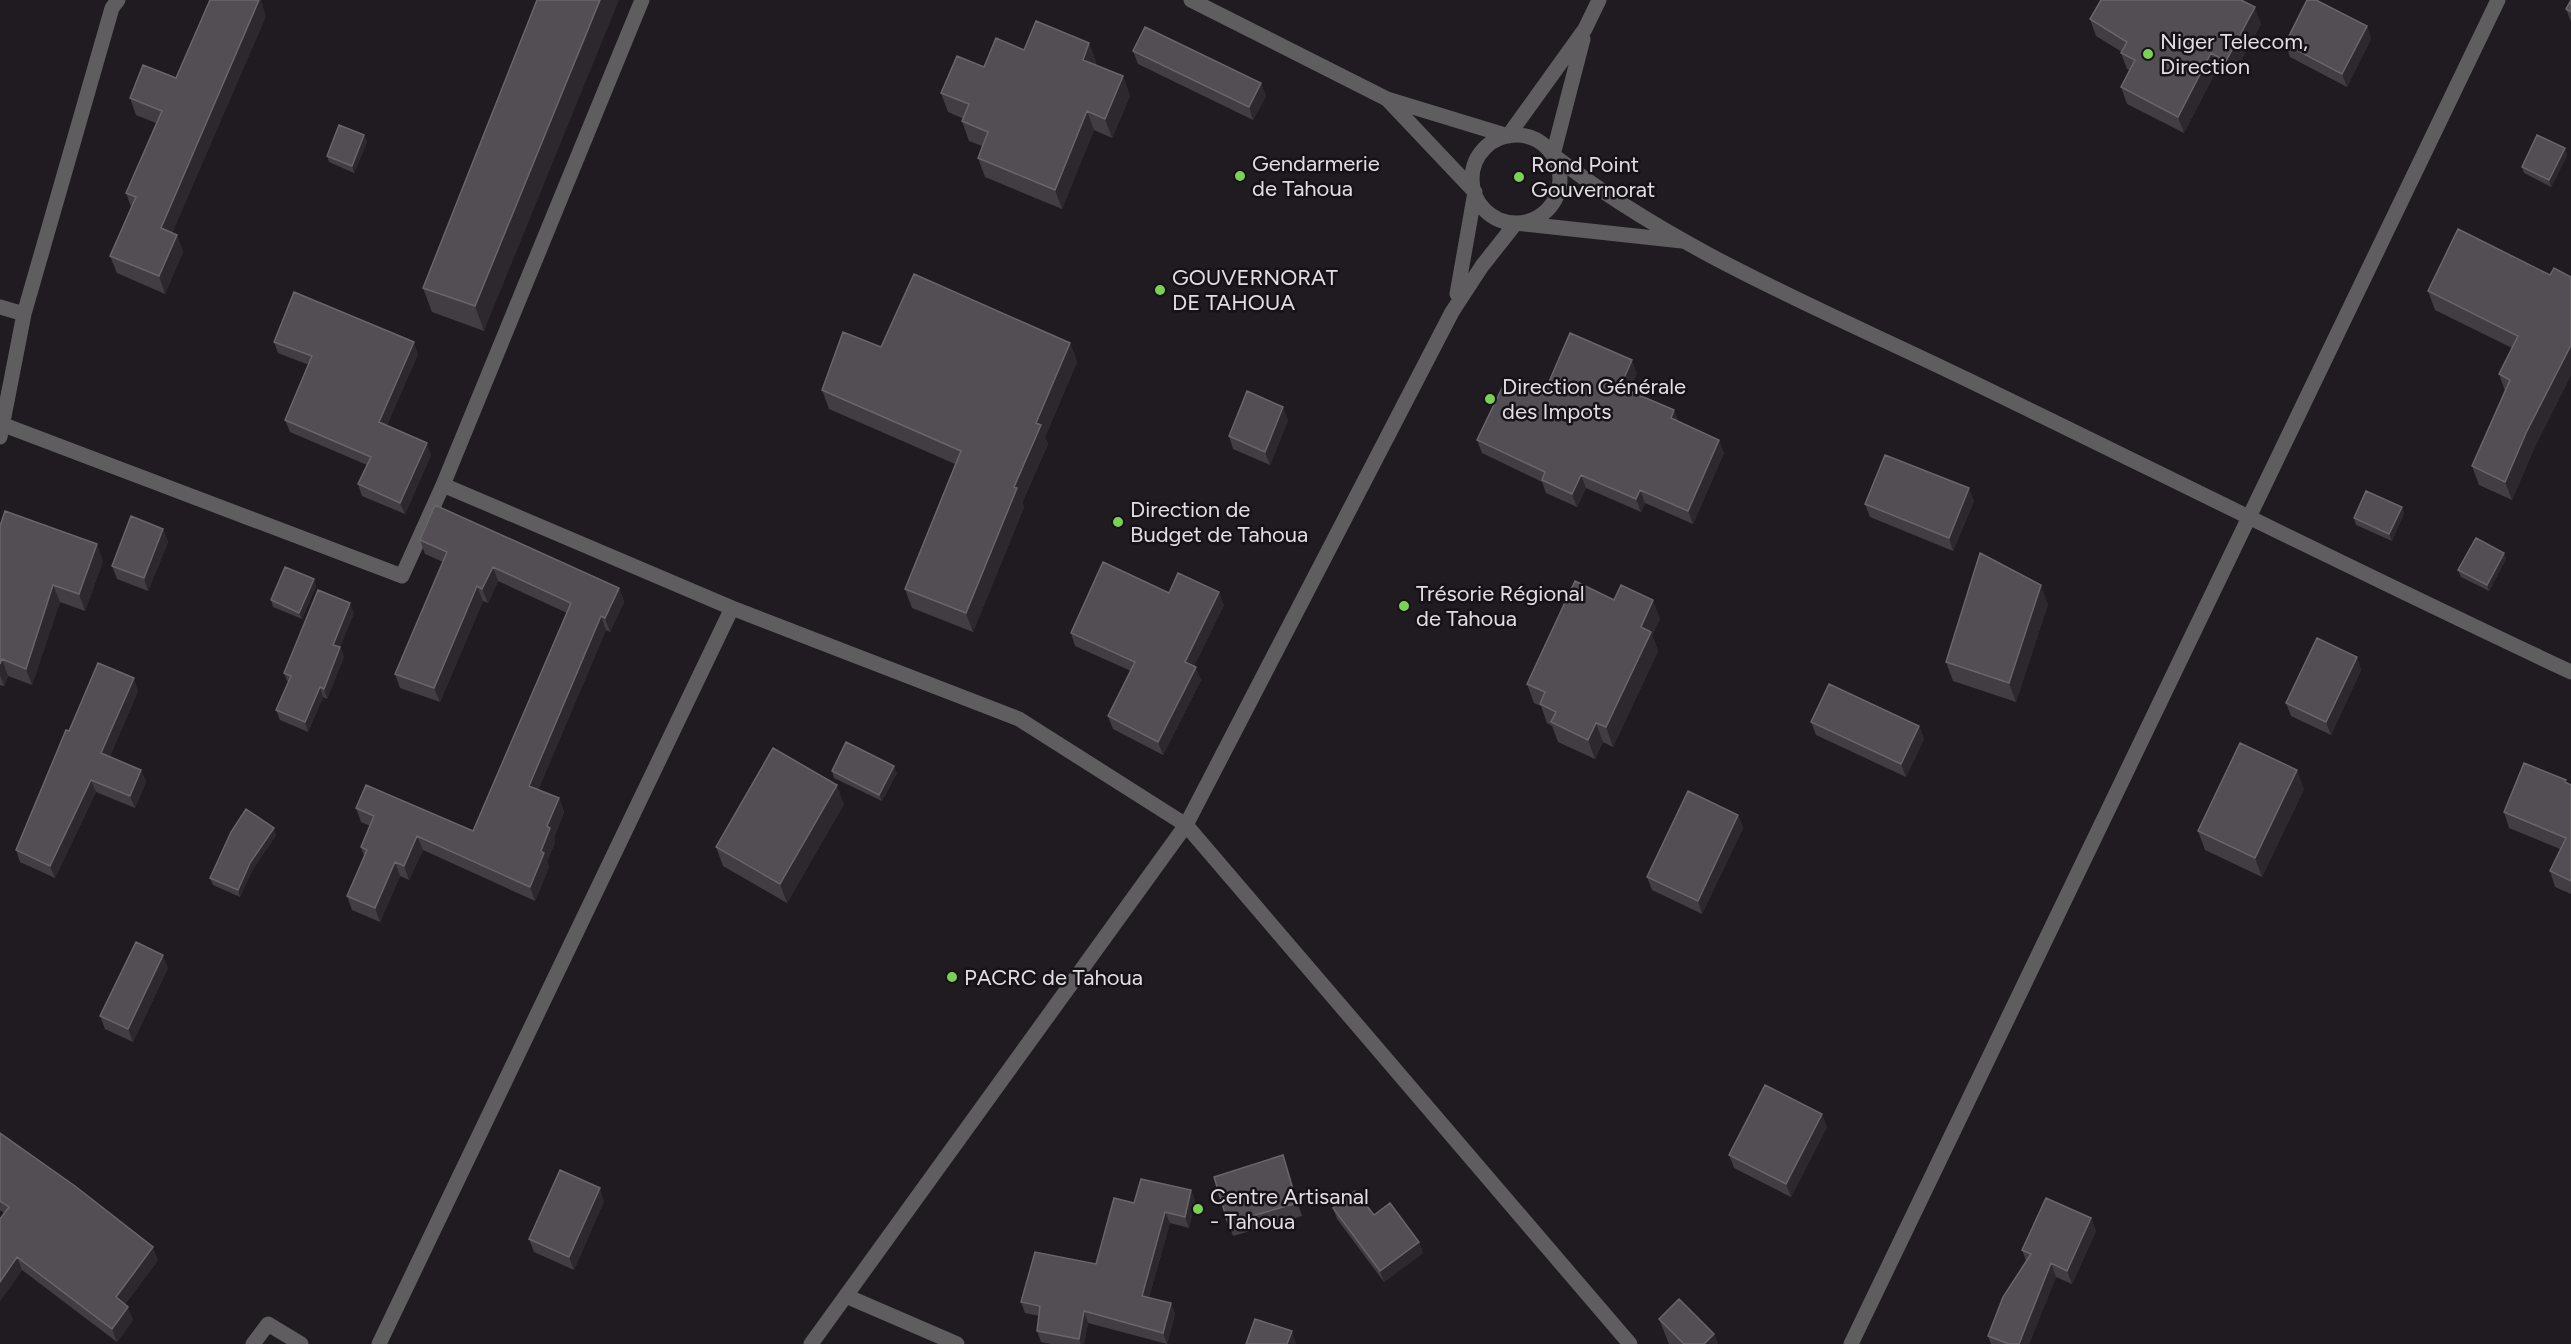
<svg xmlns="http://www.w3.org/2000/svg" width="2571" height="1344" font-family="Figtree,sans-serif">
<rect width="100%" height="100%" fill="#1f1b20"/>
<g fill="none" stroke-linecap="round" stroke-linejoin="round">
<path stroke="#5f5d60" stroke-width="15" d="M 0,307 L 24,314
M 4,425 L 402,576 L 443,485 L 642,0
M 0,437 L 24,314 L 112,8 L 118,0
M 443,485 L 732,608 L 1019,719 L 1186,825
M 846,1296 L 957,1344
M 253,1344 L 268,1324 L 301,1344
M 379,1344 L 732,608
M 1851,1344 L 2498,0"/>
<path stroke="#5f5d60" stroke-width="15" d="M 1191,0 L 1387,99 L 1508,136
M 1387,99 L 1475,192 L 1457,294
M1472 179a44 44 0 1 1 88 0a44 44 0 1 1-88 0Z
M 1508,136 L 1585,29 L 1599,0
M 1553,155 C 1677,252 1826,311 1966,379 C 2168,477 2368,577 2571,672
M 1553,155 L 1583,39
M 1186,825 L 1630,1344
M 811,1344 L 1186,825 L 1452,312 L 1482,266 L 1516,223 L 1682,241"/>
</g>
<path fill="#413d42" d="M 537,0 L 484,331 L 432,312 L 423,288 Z
M 2571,0 L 2571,22 L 2566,9 Z
M 266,16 L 172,233 L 177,235 L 183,252 L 165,294 L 117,273 L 110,256 L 131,207 L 126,193 L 156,123 L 136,115 L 130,98 L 176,78 Z
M 2090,19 L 2261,24 L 2232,77 L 2217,69 L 2184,133 L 2127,104 L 2121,87 L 2130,71 L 2127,69 L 2121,53 L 2122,52 L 2096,36 Z
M 2367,26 L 2371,39 L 2347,87 L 2290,57 L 2285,44 Z
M 1089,43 L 1096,62 L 1095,65 L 1123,76 L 1130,96 L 1112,138 L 1094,130 L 1062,209 L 985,177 L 978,158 L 982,146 L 969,141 L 962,121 L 964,119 L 948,112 L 941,93 L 1024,50 Z
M 1133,51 L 1261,83 L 1266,96 L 1253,120 L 1138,64 Z
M 364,135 L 367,142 L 354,173 L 329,162 L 327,156 Z
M 2565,148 L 2567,155 L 2551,187 L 2524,173 L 2522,167 Z
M 2550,275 L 2533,451 L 2512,500 L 2479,485 L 2472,466 L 2505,391 L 2499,374 L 2512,348 L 2435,310 L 2428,291 Z
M 274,342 L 418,354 L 387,425 L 431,455 L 405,514 L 362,496 L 358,484 L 367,465 L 290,432 L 285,420 L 309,365 L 278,353 Z
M 1070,343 L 1077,362 L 1045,437 L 1048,444 L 1022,503 L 1024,507 L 973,632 L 912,608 L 905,589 L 955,464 L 829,409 L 822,390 L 881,347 Z
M 1637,373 L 1629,391 L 1674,410 L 1678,421 L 1719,440 L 1724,453 L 1693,524 L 1645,503 L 1641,512 L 1586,488 L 1577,507 L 1546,493 L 1542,482 L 1482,453 L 1477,440 L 1512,393 L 1545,391 Z
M 1288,420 L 1270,465 L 1233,449 L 1229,436 Z
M 1974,501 L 1953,551 L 1870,517 L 1865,504 Z
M 2402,507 L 2404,513 L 2392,541 L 2356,525 L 2354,518 Z
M 0,526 L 103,561 L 85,611 L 60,602 L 32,685 L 8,676 L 4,686 L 0,685 Z
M 163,529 L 168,542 L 148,591 L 117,579 L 112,566 Z
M 420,540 L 619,588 L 624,602 L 610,632 L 606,630 L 538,790 L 559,798 L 564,812 L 554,838 L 555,842 L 547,862 L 549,867 L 535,901 L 423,850 L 409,880 L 400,876 L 380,922 L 352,910 L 347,896 L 364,856 L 361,847 L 370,826 L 361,822 L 356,808 L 473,831 L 567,613 L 498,581 L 488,603 L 483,601 L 440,702 L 400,688 L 395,674 L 443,562 L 425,554 Z
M 2504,553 L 2506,559 L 2489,591 L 2461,577 L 2458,570 Z
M 314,579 L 316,586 L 302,619 L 273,607 L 271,600 Z
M 1169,593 L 1224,605 L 1194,666 L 1201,680 L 1163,755 L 1113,729 L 1108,716 L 1131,671 L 1075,646 L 1071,633 Z
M 2048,604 L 2016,702 L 1953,681 L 1946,662 Z
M 354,613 L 340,647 L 344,657 L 327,699 L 323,697 L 308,732 L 280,720 L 276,710 L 288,683 L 284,673 Z
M 1660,619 L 1652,635 L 1658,651 L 1613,747 L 1603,742 L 1595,759 L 1558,742 L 1552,726 L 1547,723 L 1541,706 L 1534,703 L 1527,684 Z
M 2357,657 L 2361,670 L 2331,735 L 2291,716 L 2286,703 Z
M 138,691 L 110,756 L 141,770 L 146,782 L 135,808 L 96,792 L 55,878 L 20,862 L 16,850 L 69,731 Z
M 1811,722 L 1919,726 L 1924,739 L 1906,777 L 1816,735 Z
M 832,771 L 897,773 L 882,801 L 834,778 Z
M 2567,783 L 2571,785 L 2571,894 L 2555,887 L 2550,871 L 2560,849 L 2509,828 L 2504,812 Z
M 2304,789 L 2262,877 L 2205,850 L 2198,831 Z
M 844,804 L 787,903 L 723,866 L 716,847 Z
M 1738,815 L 1743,828 L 1702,914 L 1652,890 L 1647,877 Z
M 276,835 L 253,869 L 240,897 L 213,885 L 210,878 Z
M 168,968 L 133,1042 L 105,1029 L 100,1016 Z
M 1822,1114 L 1827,1127 L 1791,1197 L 1734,1168 L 1729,1155 Z
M 0,1133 L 158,1260 L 125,1304 L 133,1320 L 117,1342 L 22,1270 L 0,1301 L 4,1213 L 0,1210 Z
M 1283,1155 L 1302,1216 L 1233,1236 L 1228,1223 Z
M 1191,1190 L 1195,1201 L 1189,1228 L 1170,1223 L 1149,1297 L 1171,1303 L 1175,1314 L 1167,1344 L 1088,1323 L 1084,1344 L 1051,1344 L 1041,1342 L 1037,1331 L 1039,1316 L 1025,1313 L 1021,1302 L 1096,1264 L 1134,1203 Z
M 604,1201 L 574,1270 L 534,1252 L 529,1239 Z
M 1333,1208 L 1374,1215 L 1419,1242 L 1423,1253 L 1384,1282 L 1337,1219 Z
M 2091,1218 L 2096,1231 L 2072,1284 L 2056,1277 L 2029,1344 L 1991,1344 L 1988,1336 L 2026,1261 L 2022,1250 Z
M 1659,1319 L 1714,1334 L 1718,1344 L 1669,1344 Z"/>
<path fill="#2c282d" d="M 259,0 L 261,0 L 266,16 L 167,245 L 161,228 Z
M 600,0 L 619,0 L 484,331 L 475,306 Z
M 2255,7 L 2261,24 L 2232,77 L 2226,61 Z
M 2367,26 L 2371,39 L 2347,87 L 2342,74 Z
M 1089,43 L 1096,62 L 1089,79 L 1083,60 Z
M 2211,53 L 2217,69 L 2184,133 L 2178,117 Z
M 1123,76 L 1130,96 L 1112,138 L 1105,119 Z
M 1261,83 L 1266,96 L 1253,120 L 1249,107 Z
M 1087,111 L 1094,130 L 1062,209 L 1055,190 Z
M 364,135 L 367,142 L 354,173 L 352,166 Z
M 2565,148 L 2567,155 L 2551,187 L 2549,180 Z
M 177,235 L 183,252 L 165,294 L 159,276 Z
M 414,342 L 418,354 L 383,434 L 379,422 Z
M 1070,343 L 1077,362 L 1045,437 L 1048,444 L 1022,503 L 1024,507 L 973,632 L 966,613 L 1014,487 L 1036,423 Z
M 2571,345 L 2571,376 L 2533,451 L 2512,500 L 2505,482 L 2526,433 Z
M 1632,360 L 1637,373 L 1625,400 L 1620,387 Z
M 1283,407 L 1288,420 L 1270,465 L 1265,452 Z
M 1674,410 L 1679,423 L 1671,418 Z
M 1719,440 L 1724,453 L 1693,524 L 1688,511 Z
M 427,443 L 431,455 L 405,514 L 400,503 Z
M 1581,475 L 1586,488 L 1577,507 L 1572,494 Z
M 1969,488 L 1974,501 L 1953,551 L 1949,538 Z
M 1640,490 L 1645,503 L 1641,512 L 1636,499 Z
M 2402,507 L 2404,513 L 2392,541 L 2389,534 Z
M 163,529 L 168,542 L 148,591 L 144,578 Z
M 97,544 L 103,561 L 85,611 L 79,594 Z
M 2504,553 L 2506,559 L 2489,591 L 2487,585 Z
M 493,567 L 498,581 L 488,603 L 482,589 Z
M 314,579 L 316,586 L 302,619 L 299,613 Z
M 53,585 L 60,602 L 32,685 L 26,669 Z
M 2041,585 L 2048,604 L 2016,702 L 2009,683 Z
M 477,586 L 483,601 L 440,702 L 434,688 Z
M 619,588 L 624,602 L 610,632 L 605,618 Z
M 1219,592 L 1224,605 L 1190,675 L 1185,662 Z
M 1653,600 L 1660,619 L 1652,635 L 1658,651 L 1613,747 L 1606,727 L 1641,627 Z
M 350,603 L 354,613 L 337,655 L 333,645 Z
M 601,616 L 606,630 L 534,800 L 529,786 Z
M 340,647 L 344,657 L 327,699 L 324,689 Z
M 2357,657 L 2361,670 L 2331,735 L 2326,722 Z
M 2,659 L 8,676 L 4,686 L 0,675 L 0,664 Z
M 1196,667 L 1201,680 L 1163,755 L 1158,742 Z
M 134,678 L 138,691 L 106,765 L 101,753 Z
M 320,687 L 323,697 L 308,732 L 305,722 Z
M 1596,723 L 1603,742 L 1595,759 L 1588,740 Z
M 1919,726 L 1924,739 L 1906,777 L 1901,764 Z
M 894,766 L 897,773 L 882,801 L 879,795 Z
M 141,770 L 146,782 L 135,808 L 130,796 Z
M 2297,770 L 2304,789 L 2262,877 L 2255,858 Z
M 91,780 L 96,792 L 55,878 L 50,866 Z
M 837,785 L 844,804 L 787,903 L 780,884 Z
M 559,798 L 564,812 L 554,838 L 555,842 L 547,862 L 549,867 L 535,901 L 530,887 L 547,826 Z
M 1738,815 L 1743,828 L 1702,914 L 1698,901 Z
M 274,828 L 276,835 L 253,869 L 240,897 L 238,890 L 250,863 Z
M 417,836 L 423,850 L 409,880 L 404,866 Z
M 395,862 L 400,876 L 380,922 L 375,908 Z
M 163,955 L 168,968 L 133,1042 L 128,1029 Z
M 1822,1114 L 1827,1127 L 1791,1197 L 1786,1184 Z
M 1283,1155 L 1288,1169 L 1302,1216 L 1297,1203 Z
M 600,1188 L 604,1201 L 574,1270 L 569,1257 Z
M 1191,1190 L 1195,1201 L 1189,1228 L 1185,1217 Z
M 1165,1212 L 1170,1223 L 1146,1307 L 1142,1296 Z
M 2091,1218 L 2096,1231 L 2072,1284 L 2067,1271 Z
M 1419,1242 L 1423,1253 L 1384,1282 L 1380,1271 Z
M 153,1247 L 158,1260 L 120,1310 L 116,1297 Z
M 17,1257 L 22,1270 L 0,1301 L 0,1282 Z
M 2051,1263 L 2056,1277 L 2029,1344 L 2019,1344 Z
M 1171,1303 L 1175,1314 L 1167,1344 L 1163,1333 Z
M 128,1307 L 133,1320 L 117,1342 L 112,1329 Z
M 1084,1311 L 1088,1323 L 1084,1344 L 1081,1344 L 1079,1339 Z
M 1292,1331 L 1296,1344 L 1287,1344 Z
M 1714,1334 L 1718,1344 L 1704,1344 Z"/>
<path fill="#524e53" stroke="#69656a" stroke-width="1.5" d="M 210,0 L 259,0 L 161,228 L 177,235 L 159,276 L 110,256 L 136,197 L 126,193 L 162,111 L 130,98 L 143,65 L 176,78 Z
M 537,0 L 600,0 L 475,306 L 423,288 Z
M 2101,0 L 2241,0 L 2255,7 L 2226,61 L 2211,53 L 2178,117 L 2121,87 L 2135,60 L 2121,53 L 2127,42 L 2090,19 Z
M 2307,0 L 2316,0 L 2367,26 L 2342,74 L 2285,44 Z
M 2571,0 L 2571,12 L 2566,9 Z
M 1036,21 L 1089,43 L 1083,60 L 1123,76 L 1105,119 L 1087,111 L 1055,190 L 978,158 L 988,132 L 962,121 L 969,104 L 941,93 L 957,56 L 984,67 L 996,38 L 1024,50 Z
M 1145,27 L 1261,83 L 1249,107 L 1133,51 Z
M 339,125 L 364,135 L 352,166 L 327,156 Z
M 2537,135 L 2565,148 L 2549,180 L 2522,167 Z
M 2458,229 L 2550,275 L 2554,268 L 2571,277 L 2571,345 L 2526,433 L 2505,482 L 2472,466 L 2510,380 L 2499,374 L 2518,336 L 2428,291 Z
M 914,274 L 1070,343 L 1036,423 L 1041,425 L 1014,487 L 1017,488 L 966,613 L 905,589 L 961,451 L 822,390 L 843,332 L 881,347 Z
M 294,292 L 414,342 L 379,422 L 427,443 L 400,503 L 358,484 L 371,457 L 285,420 L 312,356 L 274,342 Z
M 1570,333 L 1632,360 L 1620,387 L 1674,410 L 1671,418 L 1719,440 L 1688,511 L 1640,490 L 1636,499 L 1581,475 L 1572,494 L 1542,480 L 1545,472 L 1477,440 L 1502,388 L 1512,393 L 1518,379 L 1545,391 Z
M 1247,391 L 1283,407 L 1265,452 L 1229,436 Z
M 1885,455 L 1969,488 L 1949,538 L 1865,504 Z
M 2366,491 L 2402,507 L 2389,534 L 2354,518 Z
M 435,505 L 619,588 L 605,618 L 601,616 L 529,786 L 559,798 L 547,826 L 550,828 L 541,851 L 544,853 L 530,887 L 417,836 L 404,866 L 395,862 L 375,908 L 347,896 L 367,850 L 361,847 L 374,816 L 356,808 L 366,785 L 473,831 L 571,603 L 493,567 L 482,589 L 477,586 L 434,688 L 395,674 L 447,552 L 420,540 Z
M 5,511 L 97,544 L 79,594 L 53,585 L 26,669 L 2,659 L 0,664 L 0,526 Z
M 131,516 L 163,529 L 144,578 L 112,566 Z
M 2476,538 L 2504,553 L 2487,585 L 2458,570 Z
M 1980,553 L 2041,585 L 2009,683 L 1946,662 Z
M 1103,562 L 1169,593 L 1178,573 L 1219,592 L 1185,662 L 1196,667 L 1158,742 L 1108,716 L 1135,662 L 1071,633 Z
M 285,567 L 314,579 L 299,613 L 271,600 Z
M 1575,581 L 1614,600 L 1621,585 L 1653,600 L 1641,627 L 1651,632 L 1606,727 L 1596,723 L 1588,740 L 1551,722 L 1556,712 L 1540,704 L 1545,692 L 1527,684 Z
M 318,590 L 350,603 L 333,645 L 340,647 L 324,689 L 320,687 L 305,722 L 276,710 L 291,676 L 284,673 Z
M 2317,638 L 2357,657 L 2326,722 L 2286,703 Z
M 98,663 L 134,678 L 101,753 L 141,770 L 130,796 L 91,780 L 50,866 L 16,850 L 66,730 L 69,731 Z
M 1829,684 L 1919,726 L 1901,764 L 1811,722 Z
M 846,742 L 894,766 L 879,795 L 832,771 Z
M 2240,743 L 2297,770 L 2255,858 L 2198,831 Z
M 773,748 L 837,785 L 780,884 L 716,847 Z
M 2524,763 L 2566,780 L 2565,782 L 2571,785 L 2571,881 L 2550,871 L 2566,838 L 2504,812 Z
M 1688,791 L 1738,815 L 1698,901 L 1647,877 Z
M 246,809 L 274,828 L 250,863 L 238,890 L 210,878 L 231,832 Z
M 136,942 L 163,955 L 128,1029 L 100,1016 Z
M 1765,1085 L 1822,1114 L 1786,1184 L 1729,1155 Z
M 0,1133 L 75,1186 L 153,1247 L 116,1297 L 128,1307 L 112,1329 L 17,1257 L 0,1282 L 0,1219 L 9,1207 L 0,1201 Z
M 1283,1155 L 1297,1203 L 1228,1223 L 1214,1177 Z
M 560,1170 L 600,1188 L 569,1257 L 529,1239 Z
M 1141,1179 L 1191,1190 L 1185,1217 L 1165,1212 L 1142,1296 L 1171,1303 L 1163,1333 L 1084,1311 L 1079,1339 L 1037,1331 L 1040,1306 L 1021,1302 L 1035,1252 L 1096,1264 L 1114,1198 L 1134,1203 Z
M 1355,1191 L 1374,1215 L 1390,1203 L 1419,1242 L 1380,1271 L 1333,1208 Z
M 2046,1198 L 2091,1218 L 2067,1271 L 2051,1263 L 2019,1344 L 2009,1344 L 1988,1336 L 2003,1297 L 2031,1254 L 2022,1250 Z
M 1679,1299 L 1714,1334 L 1704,1344 L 1684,1344 L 1659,1319 Z
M 1255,1319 L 1292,1331 L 1287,1344 L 1246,1344 Z"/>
<g fill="#7bd156" stroke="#161217" stroke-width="2">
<circle cx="2148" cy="54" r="6"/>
<circle cx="1240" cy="176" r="6"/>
<circle cx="1519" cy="177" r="6"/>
<circle cx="1160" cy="290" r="6"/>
<circle cx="1490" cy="399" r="6"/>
<circle cx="1118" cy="522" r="6"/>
<circle cx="1404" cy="606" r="6"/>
<circle cx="952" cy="977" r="6"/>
<circle cx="1198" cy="1209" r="6"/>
</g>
<g text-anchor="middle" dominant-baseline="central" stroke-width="5" stroke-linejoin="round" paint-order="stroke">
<g font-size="22" fill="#e1dee2" stroke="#161217" text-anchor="start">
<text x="2160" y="41">Niger Telecom,<tspan x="2160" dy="25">Direction</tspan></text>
<text x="1252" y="163">Gendarmerie<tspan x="1252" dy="25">de Tahoua</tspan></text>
<text x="1531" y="164">Rond Point<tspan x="1531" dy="25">Gouvernorat</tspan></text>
<text x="1172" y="277">GOUVERNORAT<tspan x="1172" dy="25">DE TAHOUA</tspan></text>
<text x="1502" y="386">Direction Générale<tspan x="1502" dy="25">des Impots</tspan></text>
<text x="1130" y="509">Direction de<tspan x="1130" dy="25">Budget de Tahoua</tspan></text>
<text x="1416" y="593">Trésorie Régional<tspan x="1416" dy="25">de Tahoua</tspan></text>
<text x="964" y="977">PACRC de Tahoua</text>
<text x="1210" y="1196">Centre Artisanal<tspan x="1210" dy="25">- Tahoua</tspan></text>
</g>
</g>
</svg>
